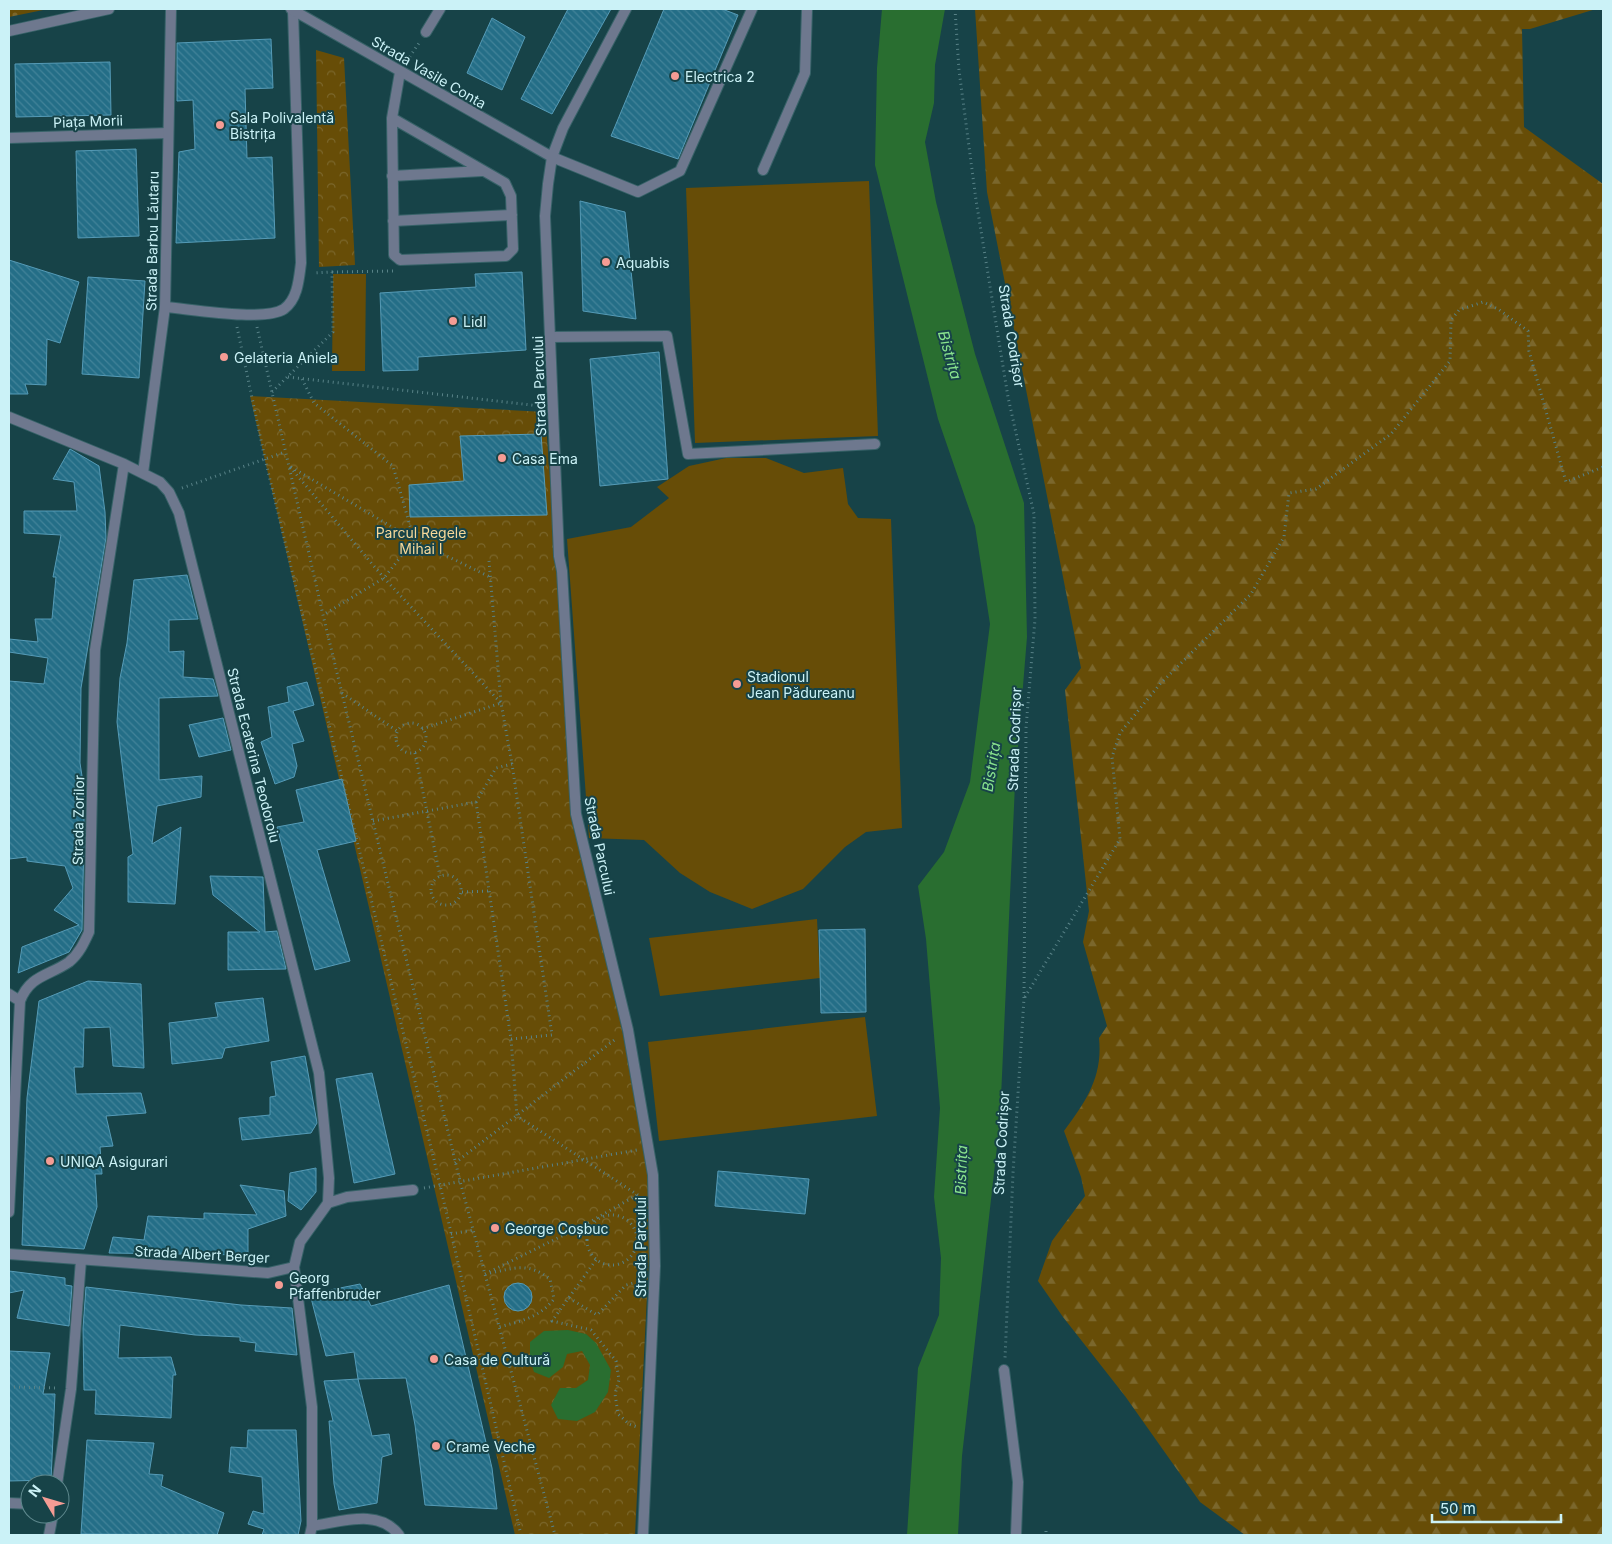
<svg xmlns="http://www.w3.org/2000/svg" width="1612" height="1544" font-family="Inter,sans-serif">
<defs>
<pattern id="forest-firs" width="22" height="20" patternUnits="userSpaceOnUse" patternTransform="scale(1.25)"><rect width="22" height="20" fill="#674d07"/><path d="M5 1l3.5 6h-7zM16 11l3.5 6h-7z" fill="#7b672c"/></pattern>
<pattern id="cemetery-stones" width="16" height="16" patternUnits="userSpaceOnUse" patternTransform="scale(1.25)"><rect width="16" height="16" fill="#674d07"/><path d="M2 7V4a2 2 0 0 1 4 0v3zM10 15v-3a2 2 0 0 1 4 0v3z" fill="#7b672c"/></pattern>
<pattern id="park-crowns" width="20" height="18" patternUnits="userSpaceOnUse" patternTransform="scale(1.25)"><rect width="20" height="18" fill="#674d07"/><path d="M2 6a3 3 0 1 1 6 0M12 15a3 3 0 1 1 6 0" fill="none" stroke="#7b672c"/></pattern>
<pattern id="building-back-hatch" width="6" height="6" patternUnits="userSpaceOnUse" patternTransform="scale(1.25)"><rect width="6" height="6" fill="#246e87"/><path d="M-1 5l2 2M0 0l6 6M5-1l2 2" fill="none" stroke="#428399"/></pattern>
</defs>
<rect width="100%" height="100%" fill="#174348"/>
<path fill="url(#forest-firs)" d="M 975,9 L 1603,9 L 1596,9 L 1530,29 L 1522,29 L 1524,127 L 1603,184 L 1603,1535 L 1245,1535 L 1200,1502 L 1125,1396 L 1063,1317 L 1038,1281 L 1052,1241 L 1085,1196 L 1081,1177 L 1064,1131 C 1086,1101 1103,1077 1099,1038 L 1107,1026 L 1083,942 L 1089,911 L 1065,690 L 1081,668 L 987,192 Z"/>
<path fill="url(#cemetery-stones)" d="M 9,9 L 48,9 L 9,17 Z"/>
<path fill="url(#park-crowns)" d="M 316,50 L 344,58 L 355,265 L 319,267 Z
M 250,396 L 545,412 L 576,814 L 653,1175 L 635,1535 L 515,1535 Z"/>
<path fill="#674d07" d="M 869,181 L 878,436 L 695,443 L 686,188 Z
M 333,274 L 366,274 L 365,371 L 332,371 Z
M 726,458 L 766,458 L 804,473 L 843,468 L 848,504 L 858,518 L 891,519 L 902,828 L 866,832 L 845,847 L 803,889 L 752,909 L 710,892 L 680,873 L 644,840 L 589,838 L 567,539 L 631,527 L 669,498 L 657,487 L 689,466 Z
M 817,919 L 820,978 L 660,996 L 649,938 Z
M 865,1017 L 877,1116 L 659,1141 L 648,1042 Z"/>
<path fill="#296e30" d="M 882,9 L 945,9 L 935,65 L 934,103 L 925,142 L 936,202 L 975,354 L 1024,503 L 1027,637 L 1015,784 L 1000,1120 L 962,1456 L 958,1535 L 907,1535 L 918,1368 L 939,1315 L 941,1258 L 934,1197 L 940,1108 L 926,939 L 918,886 L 944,852 L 970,782 L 990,624 L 975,526 L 938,419 L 875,165 L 877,68 Z
M 568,1330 L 586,1334 L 596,1343 L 611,1370 L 608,1392 L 595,1412 L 577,1421 L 558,1419 L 551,1405 L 560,1388 L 576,1388 L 588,1380 L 590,1365 L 582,1351 L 567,1354 L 563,1367 L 549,1378 L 534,1372 L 530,1360 L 530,1342 L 544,1331 Z"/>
<path fill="url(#building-back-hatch)" stroke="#559bb7" d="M 568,9 L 611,9 L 552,114 L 521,99 Z
M 664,9 L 722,9 L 738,15 L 678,159 L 611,136 Z
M 492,18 L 525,37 L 502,90 L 467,73 Z
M 271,39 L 273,88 L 245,89 L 247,158 L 272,157 L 275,238 L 176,243 L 179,152 L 195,149 L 193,100 L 177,101 L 177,43 Z
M 110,62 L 111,115 L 16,117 L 15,64 Z
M 136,149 L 139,236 L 78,238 L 76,151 Z
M 580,201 L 625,212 L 636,319 L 583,311 Z
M 9,260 L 79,282 L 60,343 L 47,339 L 46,385 L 25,384 L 28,394 L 9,394 Z
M 522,272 L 526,350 L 418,357 L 418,370 L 383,371 L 380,293 L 476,287 L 475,274 Z
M 88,277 L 145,281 L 139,378 L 82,374 Z
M 659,352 L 668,479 L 600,486 L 590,359 Z
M 541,434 L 547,515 L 410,517 L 409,485 L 464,481 L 460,436 Z
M 70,449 L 99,466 L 105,512 L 106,538 L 81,688 L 80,763 L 84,789 L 84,836 L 82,930 L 69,952 L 18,973 L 22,947 L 79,925 L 54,910 L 73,888 L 65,866 L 27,861 L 27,857 L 9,859 L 9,681 L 44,684 L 48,658 L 9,652 L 9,639 L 38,642 L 35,619 L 52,619 L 56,577 L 53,577 L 61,535 L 24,533 L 24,511 L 77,511 L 74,482 L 53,479 Z
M 187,575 L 198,619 L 169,620 L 169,652 L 184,651 L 183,677 L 213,679 L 218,696 L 159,698 L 159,780 L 202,776 L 201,797 L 157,806 L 152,844 L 181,827 L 175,904 L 128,902 L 128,857 L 133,854 L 117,722 L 120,678 L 127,643 L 134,580 Z
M 307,682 L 314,705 L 293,711 L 304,741 L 292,744 L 297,766 L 294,777 L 275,784 L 261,742 L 272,737 L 268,707 L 289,702 L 287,687 Z
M 223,718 L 231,750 L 199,757 L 189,725 Z
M 342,779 L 356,841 L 317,850 L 350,961 L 315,970 L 277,827 L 304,822 L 296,790 Z
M 210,876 L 263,877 L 265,932 L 277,931 L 286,969 L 228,970 L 228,932 L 260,932 L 213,895 Z
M 865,929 L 866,1012 L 821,1013 L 819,930 Z
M 88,981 L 141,984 L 144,1068 L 113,1066 L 110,1027 L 84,1028 L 83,1067 L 74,1067 L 76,1094 L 141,1093 L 146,1113 L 106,1116 L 113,1146 L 100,1147 L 102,1174 L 95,1174 L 97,1207 L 84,1249 L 22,1245 L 27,1098 L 39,1001 Z
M 263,998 L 269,1041 L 225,1048 L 222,1058 L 172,1064 L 169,1023 L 218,1017 L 215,1003 Z
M 305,1056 L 317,1123 L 311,1133 L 242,1140 L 239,1118 L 270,1115 L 270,1097 L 276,1096 L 271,1062 Z
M 372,1073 L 395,1174 L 354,1183 L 336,1079 Z
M 316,1168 L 316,1192 L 301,1210 L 288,1201 L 290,1173 Z
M 718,1171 L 809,1179 L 805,1214 L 715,1206 Z
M 240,1185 L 284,1191 L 286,1216 L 248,1229 L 248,1255 L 109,1253 L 113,1237 L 144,1240 L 148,1216 L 204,1219 L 204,1213 L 257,1215 Z
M 9,1271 L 65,1278 L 65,1285 L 72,1286 L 69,1326 L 17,1318 L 24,1290 L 9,1293 Z
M504 1297a14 14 0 1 1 28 0a14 14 0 1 1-28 0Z
M 360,1284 L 371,1306 L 449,1285 L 492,1468 L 497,1509 L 425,1505 L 415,1425 L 406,1378 L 358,1379 L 354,1352 L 326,1356 L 310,1294 Z
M 86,1287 L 241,1305 L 292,1308 L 297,1355 L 255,1351 L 256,1343 L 240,1341 L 240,1337 L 195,1335 L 120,1325 L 118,1358 L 171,1357 L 176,1375 L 173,1375 L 171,1418 L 95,1414 L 96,1390 L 84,1390 L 83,1328 Z
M 9,1351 L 50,1353 L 43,1394 L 55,1394 L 51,1480 L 9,1481 Z
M 358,1379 L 372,1436 L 389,1434 L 392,1454 L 382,1457 L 377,1503 L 339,1510 L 334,1484 L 329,1421 L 333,1421 L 324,1381 Z
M 248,1430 L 296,1430 L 301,1521 L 298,1535 L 262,1535 L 264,1529 L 248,1524 L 253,1511 L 264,1514 L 262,1477 L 229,1472 L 231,1447 L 247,1448 Z
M 87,1440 L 154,1443 L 149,1474 L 163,1475 L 161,1486 L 224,1513 L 217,1535 L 81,1534 Z"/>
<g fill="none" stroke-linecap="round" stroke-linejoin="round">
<g stroke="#376268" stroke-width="12">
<path id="service" d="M 392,118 L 505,183 L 511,196 L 513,249 L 506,256 L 400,260 L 394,255 L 392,118 L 400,72
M 9,138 L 168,133
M 552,157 L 638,192 L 680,171 L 752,9
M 763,170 L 805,73 L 807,9
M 392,176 L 482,171
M 393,221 L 512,215
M 165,307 C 191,309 264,322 284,309 C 298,299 299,278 301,263 L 293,10
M 550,337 L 667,336 L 688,454 L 875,444
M 9,1503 L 30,1504"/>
</g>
<g stroke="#376268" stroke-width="12">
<path id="minor" d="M 291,9 L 552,157
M 626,9 L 563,128 L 552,157 L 548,184 L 545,216 L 559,556 L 562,571 L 576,814 L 628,1030 L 653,1175 L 655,1266 L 643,1535
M 426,32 L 440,9
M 9,417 L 124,464 L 160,482 L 169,492 L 179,513 L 319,1073 L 329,1178 L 328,1203
M 143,473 L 165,307 L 171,9
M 9,994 L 20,1001
M 9,1212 L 20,1001 C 30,975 49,976 69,962 C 79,954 84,943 89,932 L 95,650 L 124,464
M 9,1254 L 268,1273 L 294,1267
M 1004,1370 L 1018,1482 L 1016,1535
M 57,1484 L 71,1389 L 81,1260
M 312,1526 C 341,1522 379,1508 399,1535
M 49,1535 L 53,1514
M 310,1535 L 312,1526 L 312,1407 L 294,1267 L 300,1242 L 328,1203 L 347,1197 L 413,1190"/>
</g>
<g stroke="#376268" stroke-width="12">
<path id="tertiary" d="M 9,31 L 109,9"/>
</g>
<path stroke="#588287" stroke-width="3" stroke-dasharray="1 4" stroke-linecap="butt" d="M 955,9 L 959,70 L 976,200 L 1008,397 L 1034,514 L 1035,619 L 1026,728 L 1024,998 L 1013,1173 L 1005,1358
M 407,61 L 419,43
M 332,272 L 394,271
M 237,327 L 265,459 L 440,1185 L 521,1535
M 257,327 L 323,615 L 460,1181 L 555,1535
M 288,377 L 540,406
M 302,379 L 314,403 L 393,466 L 414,540 L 384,578 L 323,615
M 272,392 L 333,332 L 332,272 L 313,273
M 290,467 L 384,578 L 501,703
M 291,467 L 414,540 L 490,577
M 182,488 L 285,452
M 489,561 L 501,703 L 512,764
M 342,693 L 397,731
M396 738a15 15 0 1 1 30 0a15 15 0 1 1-30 0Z
M 422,729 L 501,703
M 415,753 L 440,876
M 476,802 L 496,768 L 512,764 L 552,1035 L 511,1039
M 373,821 L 476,802 L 511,1039 L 517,1116 L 641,1197
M431 890a15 15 0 1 1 30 0a15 15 0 1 1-30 0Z
M 462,892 L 489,891
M 1025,997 L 1120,839 L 1112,757 L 1120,733 L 1160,684 L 1251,594 L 1284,537 L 1289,493 L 1316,489 L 1391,434 L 1450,361 L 1451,320 L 1459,310 L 1483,302 L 1498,309 L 1528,331 L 1529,351 L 1566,482 L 1603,467
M 455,1163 L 617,1038
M 424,1188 L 637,1150
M587 1240a25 25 0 1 1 50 0a25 25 0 1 1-50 0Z
M 451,1234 L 473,1230
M 596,1260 L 552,1321 L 591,1330 L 616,1361 L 619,1380 L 615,1394 L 618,1414 L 629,1424 L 637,1427
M 490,1273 C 515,1268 528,1262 550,1279 L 554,1299 C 539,1318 521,1321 499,1327
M 485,1274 L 588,1223 L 637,1195
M 569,1298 L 597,1315 L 626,1285 L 642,1281
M 9,1387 L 58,1388
M 1046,1531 L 1046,1535"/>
<use href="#service" stroke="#6e788e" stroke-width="10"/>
<use href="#minor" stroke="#6e788e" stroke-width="10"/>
<use href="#tertiary" stroke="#6e788e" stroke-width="10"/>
</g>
<g fill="#f59c94" stroke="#174348" stroke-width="2">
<circle cx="675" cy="76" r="5"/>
<circle cx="220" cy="125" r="5"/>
<circle cx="606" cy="262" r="5"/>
<circle cx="453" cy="321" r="5"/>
<circle cx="224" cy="357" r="5"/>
<circle cx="502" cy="458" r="5"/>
<circle cx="737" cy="684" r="5"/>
<circle cx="50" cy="1161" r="5"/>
<circle cx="495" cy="1228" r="5"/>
<circle cx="279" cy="1285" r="5"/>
<circle cx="434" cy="1359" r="5"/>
<circle cx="436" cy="1446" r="5"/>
</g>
<g text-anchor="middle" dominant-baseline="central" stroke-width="4" stroke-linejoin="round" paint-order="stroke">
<g font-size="14" fill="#cbf2f7" stroke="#174348">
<text transform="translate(429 72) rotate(30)">Strada Vasile Conta</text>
<text transform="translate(88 121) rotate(-2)">Piața Morii</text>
<text transform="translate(152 241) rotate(-89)">Strada Barbu Lăutaru</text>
<text transform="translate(1012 336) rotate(81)">Strada Codrișor</text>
<text transform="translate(539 386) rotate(-92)">Strada Parcului</text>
<text transform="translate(1014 739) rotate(-88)">Strada Codrișor</text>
<text transform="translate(254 755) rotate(76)">Strada Ecaterina Teodoroiu</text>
<text transform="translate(78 820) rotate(-89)">Strada Zorilor</text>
<text transform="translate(600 846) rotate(78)">Strada Parcului</text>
<text transform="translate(1001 1143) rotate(-87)">Strada Codrișor</text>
<text transform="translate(640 1247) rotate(-90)">Strada Parcului</text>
<text transform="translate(202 1254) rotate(3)">Strada Albert Berger</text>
</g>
<g font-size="14" fill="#cbf2f7" stroke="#174348" text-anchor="start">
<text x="685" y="76">Electrica 2</text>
<text x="230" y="117">Sala Polivalentă<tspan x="230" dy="16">Bistrița</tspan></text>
<text x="616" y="262">Aquabis</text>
<text x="463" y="321">Lidl</text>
<text x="234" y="357">Gelateria Aniela</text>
<text x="512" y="458">Casa Ema</text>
<text x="747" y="676">Stadionul<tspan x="747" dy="16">Jean Pădureanu</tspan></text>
<text x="60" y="1161">UNIQA Asigurari</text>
<text x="505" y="1228">George Coșbuc</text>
<text x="289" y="1277">Georg<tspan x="289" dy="16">Pfaffenbruder</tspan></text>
<text x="444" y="1359">Casa de Cultură</text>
<text x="446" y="1446">Crame Veche</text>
</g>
<g font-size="14" fill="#f7d899" stroke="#174348">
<text x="421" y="532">Parcul Regele<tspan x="421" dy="16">Mihai I</tspan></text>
</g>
<g font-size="15" font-style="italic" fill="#88e28d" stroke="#174348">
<text transform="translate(950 355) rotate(74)">Bistrița</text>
<text transform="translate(991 767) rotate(-81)">Bistrița</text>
<text transform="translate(961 1170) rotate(-88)">Bistrița</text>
</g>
</g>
<rect width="1612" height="1544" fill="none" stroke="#cbf2f7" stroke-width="20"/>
<g transform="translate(45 1499) rotate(308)"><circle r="24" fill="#174348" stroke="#5f898e"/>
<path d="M0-4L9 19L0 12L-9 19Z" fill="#f59c94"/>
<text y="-8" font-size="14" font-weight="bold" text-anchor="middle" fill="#cbf2f7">N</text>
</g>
<path d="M1432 1514v8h129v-8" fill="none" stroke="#cbf2f7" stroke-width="2.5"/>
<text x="1440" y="1514" font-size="15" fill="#cbf2f7" stroke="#174348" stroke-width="4" paint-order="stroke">50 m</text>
</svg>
